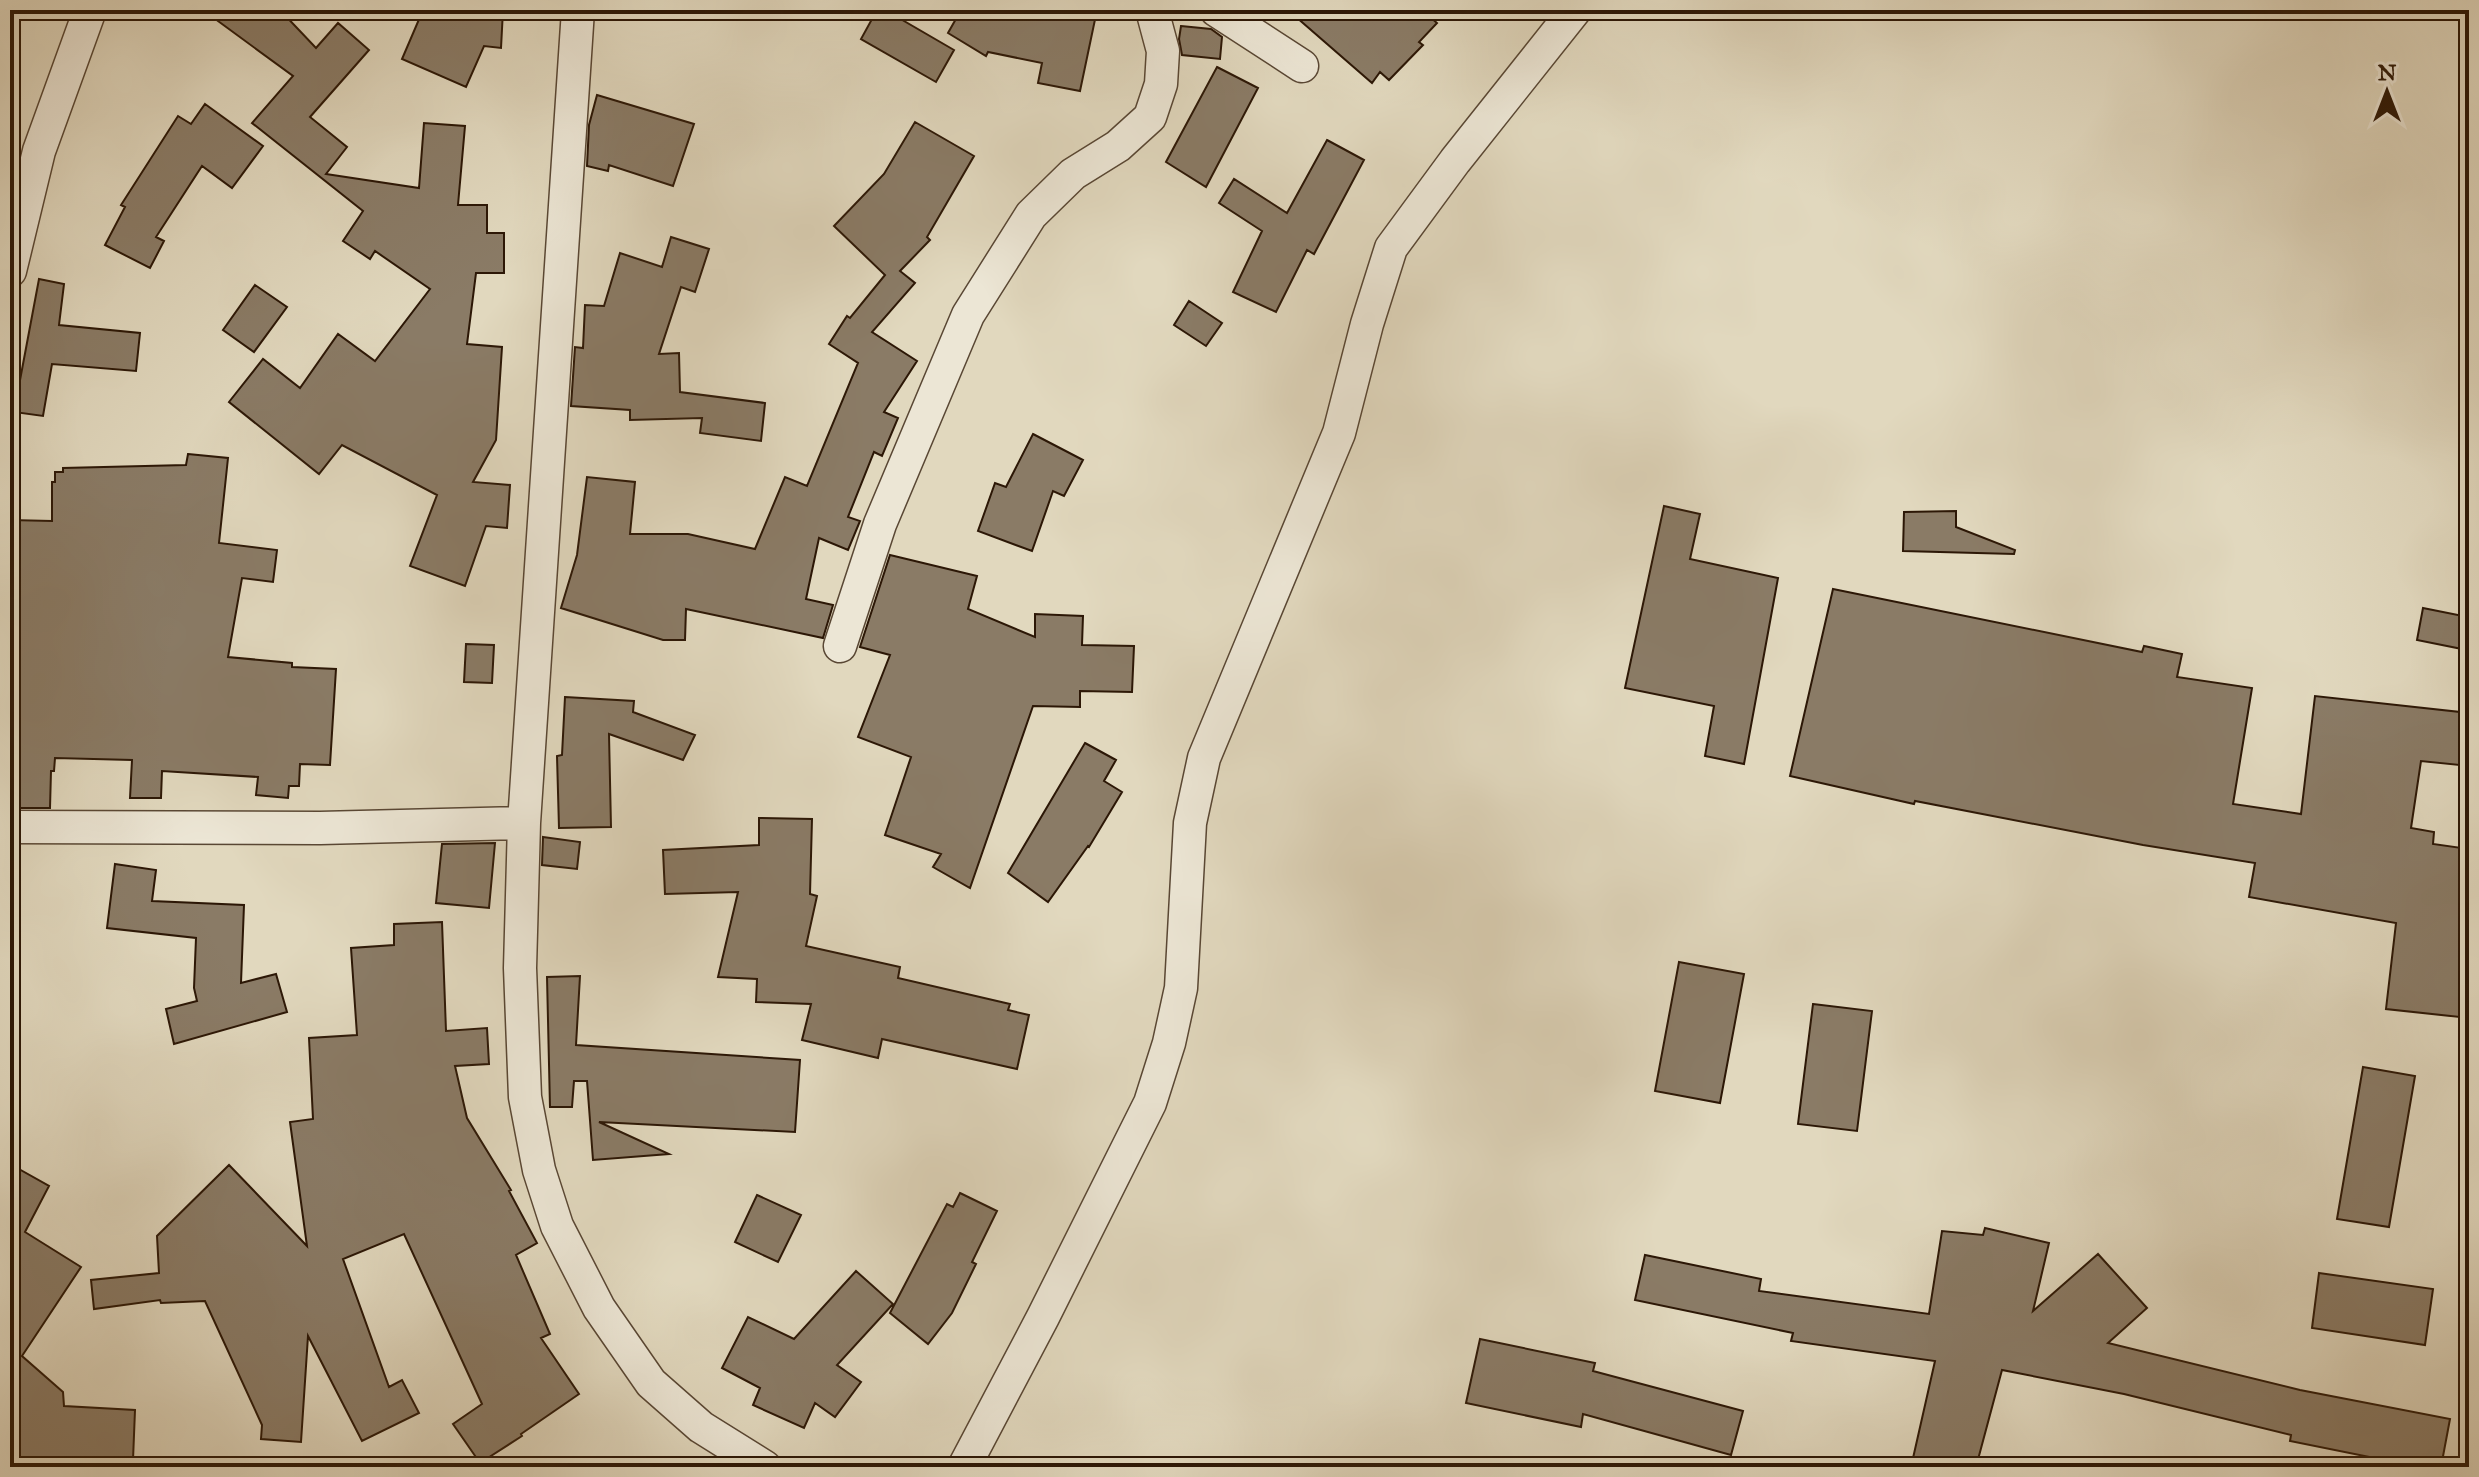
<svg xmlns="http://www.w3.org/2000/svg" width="2479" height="1477" font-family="'IM FELL Great Primer',serif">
<rect width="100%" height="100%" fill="#e1d8be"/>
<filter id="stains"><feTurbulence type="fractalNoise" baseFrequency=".0025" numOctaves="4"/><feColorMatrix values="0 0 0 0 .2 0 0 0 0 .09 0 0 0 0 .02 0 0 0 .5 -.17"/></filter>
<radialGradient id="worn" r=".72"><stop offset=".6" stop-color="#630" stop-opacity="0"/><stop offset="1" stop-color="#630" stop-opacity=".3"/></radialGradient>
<path fill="#8a7b66" stroke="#2c1706" stroke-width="2" d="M 203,10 L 280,10 L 316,48 L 338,23 L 369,50 L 310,117 L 347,147 L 326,174 L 419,188 L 424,123 L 465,126 L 458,205 L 487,205 L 487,233 L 504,233 L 504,273 L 476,273 L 467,344 L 502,347 L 496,440 L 473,482 L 510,485 L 507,528 L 486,526 L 465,586 L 410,566 L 437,495 L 342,445 L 319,474 L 229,402 L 263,359 L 300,388 L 338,334 L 375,361 L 430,289 L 375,251 L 370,259 L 343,241 L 363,211 L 252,123 L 293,76 Z
M 423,10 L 503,10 L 501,48 L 484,46 L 466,87 L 402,59 Z
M 877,10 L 885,10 L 954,50 L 936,82 L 861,39 Z
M 961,10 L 1097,10 L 1080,91 L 1038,83 L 1042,63 L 988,52 L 986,56 L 948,33 Z
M 1288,10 L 1422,10 L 1437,23 L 1419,42 L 1423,45 L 1389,80 L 1380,72 L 1372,83 Z
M 1181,26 L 1211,29 L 1222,37 L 1220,59 L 1182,55 L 1179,39 Z
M 1217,67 L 1258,88 L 1206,187 L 1166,162 Z
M 597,95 L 694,124 L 673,186 L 609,165 L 608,171 L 587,166 L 589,125 Z
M 205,104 L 263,146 L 232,188 L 202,166 L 156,237 L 164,241 L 150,268 L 105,245 L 125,207 L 121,205 L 178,116 L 191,124 Z
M 915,122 L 974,156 L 927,237 L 930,240 L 900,271 L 915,283 L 872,332 L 917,361 L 884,412 L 898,418 L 882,456 L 874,452 L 848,517 L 860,521 L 848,550 L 819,538 L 806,599 L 833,605 L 823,638 L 686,609 L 685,640 L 663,640 L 561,608 L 577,555 L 587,477 L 635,482 L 630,534 L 688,534 L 755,549 L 785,477 L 807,486 L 858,363 L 829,344 L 847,316 L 850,318 L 885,275 L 834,226 L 884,174 Z
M 1327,140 L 1364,160 L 1314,254 L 1307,250 L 1276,312 L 1233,292 L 1262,231 L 1219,203 L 1234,179 L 1287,213 Z
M 671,237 L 709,249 L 695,292 L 681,287 L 659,354 L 679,353 L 680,392 L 765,403 L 761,441 L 700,433 L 702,418 L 630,420 L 630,410 L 571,406 L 575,347 L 583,348 L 585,305 L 604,306 L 620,253 L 662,267 Z
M 39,279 L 64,284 L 59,325 L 140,333 L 136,371 L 52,364 L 43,416 L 14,412 Z
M 255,285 L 287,307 L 254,352 L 223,330 Z
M 1189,301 L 1222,323 L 1206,346 L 1174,325 Z
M 1033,434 L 1083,460 L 1064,496 L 1053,491 L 1032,551 L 978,531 L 995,483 L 1006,487 Z
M 188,454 L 228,458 L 219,543 L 277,550 L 273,582 L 242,578 L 228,657 L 292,663 L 292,667 L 336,669 L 330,765 L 300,764 L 299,786 L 289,786 L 288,798 L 256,795 L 258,777 L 162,771 L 161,798 L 130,798 L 132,760 L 55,758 L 54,771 L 51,771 L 50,808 L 10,808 L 10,520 L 52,521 L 52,482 L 55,482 L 55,472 L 63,472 L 63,468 L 186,465 Z
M 1664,506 L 1700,514 L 1690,559 L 1778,578 L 1744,764 L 1705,756 L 1714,706 L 1625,688 Z
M 1956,511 L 1956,527 L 2015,550 L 2014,554 L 1903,551 L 1904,512 Z
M 890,555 L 977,576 L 968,609 L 1035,637 L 1035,614 L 1083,616 L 1082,645 L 1134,646 L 1132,692 L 1080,691 L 1080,707 L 1033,706 L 970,888 L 933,867 L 941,854 L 885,835 L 911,757 L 858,737 L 890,655 L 860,647 Z
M 1833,589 L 2142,652 L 2144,646 L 2182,654 L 2177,677 L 2252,688 L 2233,804 L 2301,814 L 2315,696 L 2469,713 L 2469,766 L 2421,761 L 2411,828 L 2434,832 L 2433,844 L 2469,849 L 2469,922 L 2461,962 L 2469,963 L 2469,1018 L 2386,1009 L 2396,923 L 2249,897 L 2255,863 L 2143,845 L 1915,801 L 1914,804 L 1790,776 Z
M 2423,608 L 2468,617 L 2462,649 L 2417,640 Z
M 466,644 L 494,645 L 492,683 L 464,682 Z
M 565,697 L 634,701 L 633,712 L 695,735 L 683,760 L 609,734 L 611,827 L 559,828 L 557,756 L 562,755 Z
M 1085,743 L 1116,760 L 1104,781 L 1122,792 L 1089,847 L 1088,846 L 1048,902 L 1008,873 Z
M 759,818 L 812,819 L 810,894 L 817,896 L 806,946 L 900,967 L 898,978 L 1010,1004 L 1008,1010 L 1029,1015 L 1017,1069 L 882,1039 L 878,1058 L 802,1040 L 811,1004 L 756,1002 L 757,979 L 718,977 L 738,892 L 665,894 L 663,850 L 759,845 Z
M 543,837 L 580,842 L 577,869 L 542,865 Z
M 495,843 L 489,908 L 436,903 L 442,844 Z
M 115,864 L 156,870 L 152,901 L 244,905 L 241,983 L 276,974 L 287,1012 L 174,1044 L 166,1009 L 197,1001 L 194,988 L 196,938 L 107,928 Z
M 442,922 L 446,1031 L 487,1028 L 489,1064 L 455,1066 L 467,1118 L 511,1190 L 509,1191 L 537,1243 L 516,1255 L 550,1334 L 541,1338 L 579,1394 L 521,1434 L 522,1436 L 480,1463 L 453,1424 L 482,1404 L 404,1234 L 343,1259 L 389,1387 L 402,1380 L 419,1413 L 362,1441 L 308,1336 L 301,1442 L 261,1439 L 262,1425 L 205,1301 L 161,1303 L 160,1300 L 94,1309 L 91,1280 L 159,1273 L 157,1236 L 229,1165 L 307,1246 L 290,1122 L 313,1119 L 309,1038 L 357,1035 L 351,948 L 394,945 L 394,924 Z
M 1679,962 L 1744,974 L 1720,1103 L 1655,1091 Z
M 580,976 L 576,1045 L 800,1060 L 795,1132 L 599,1122 L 669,1154 L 593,1160 L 587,1081 L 574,1081 L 572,1107 L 550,1107 L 547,977 Z
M 1813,1004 L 1872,1011 L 1857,1131 L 1798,1124 Z
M 2363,1067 L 2415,1076 L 2389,1227 L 2337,1219 Z
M 10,1164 L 49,1186 L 25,1232 L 81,1267 L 22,1356 L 63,1392 L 64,1406 L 135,1410 L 133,1460 L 66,1457 L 67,1467 L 10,1467 Z
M 960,1193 L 997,1211 L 972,1262 L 976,1264 L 952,1313 L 928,1344 L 890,1313 L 947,1204 L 953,1207 Z
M 757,1195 L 801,1215 L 778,1262 L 735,1242 Z
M 1985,1228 L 2049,1243 L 2033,1311 L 2098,1254 L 2147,1308 L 2108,1343 L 2300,1390 L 2450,1419 L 2441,1467 L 2419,1467 L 2290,1441 L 2291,1435 L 2124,1394 L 2002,1370 L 1976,1467 L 1911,1467 L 1935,1361 L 1791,1341 L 1793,1333 L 1635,1300 L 1645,1255 L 1761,1279 L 1759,1291 L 1929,1314 L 1942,1231 L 1983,1235 Z
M 856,1271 L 893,1304 L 837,1365 L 861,1382 L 835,1417 L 815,1403 L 804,1428 L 753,1405 L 760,1388 L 722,1368 L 748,1317 L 794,1339 Z
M 2319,1273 L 2433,1289 L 2425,1345 L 2312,1328 Z
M 1480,1339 L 1595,1363 L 1593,1371 L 1743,1411 L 1731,1455 L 1583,1414 L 1581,1427 L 1466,1403 Z"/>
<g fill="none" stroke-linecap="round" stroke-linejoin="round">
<g stroke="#594734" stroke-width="35">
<path id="minor" d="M 578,10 L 524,823 L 520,968 L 525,1097 L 539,1170 L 557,1226 L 599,1308 L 651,1383 L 701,1427 L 765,1467
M 1216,10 L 1302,66
M 10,271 L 39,151 L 90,10
M 840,646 L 880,524 L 968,315 L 1031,215 L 1073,174 L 1118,146 L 1150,117 L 1161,84 L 1163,51 L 1152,10
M 10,827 L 320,828 L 524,823
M 964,1467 L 1043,1317 L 1150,1103 L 1169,1043 L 1181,988 L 1190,823 L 1204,758 L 1339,433 L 1367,324 L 1391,248 L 1455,161 L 1575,10"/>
</g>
<use href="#minor" stroke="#ece6d5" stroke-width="32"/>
</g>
<rect width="2479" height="1477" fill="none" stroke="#e1d8be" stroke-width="40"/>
<rect x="12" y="12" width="2455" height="1453" fill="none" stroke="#2c1706" stroke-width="4"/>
<rect x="20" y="20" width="2439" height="1437" fill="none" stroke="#2c1706" stroke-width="2"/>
<g transform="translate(2387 92)" stroke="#ece6d5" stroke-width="6" paint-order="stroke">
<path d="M0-6L14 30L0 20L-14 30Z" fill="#2c1706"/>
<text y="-12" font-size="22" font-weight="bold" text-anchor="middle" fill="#2c1706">N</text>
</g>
<rect width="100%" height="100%" filter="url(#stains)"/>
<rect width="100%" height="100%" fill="url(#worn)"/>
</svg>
